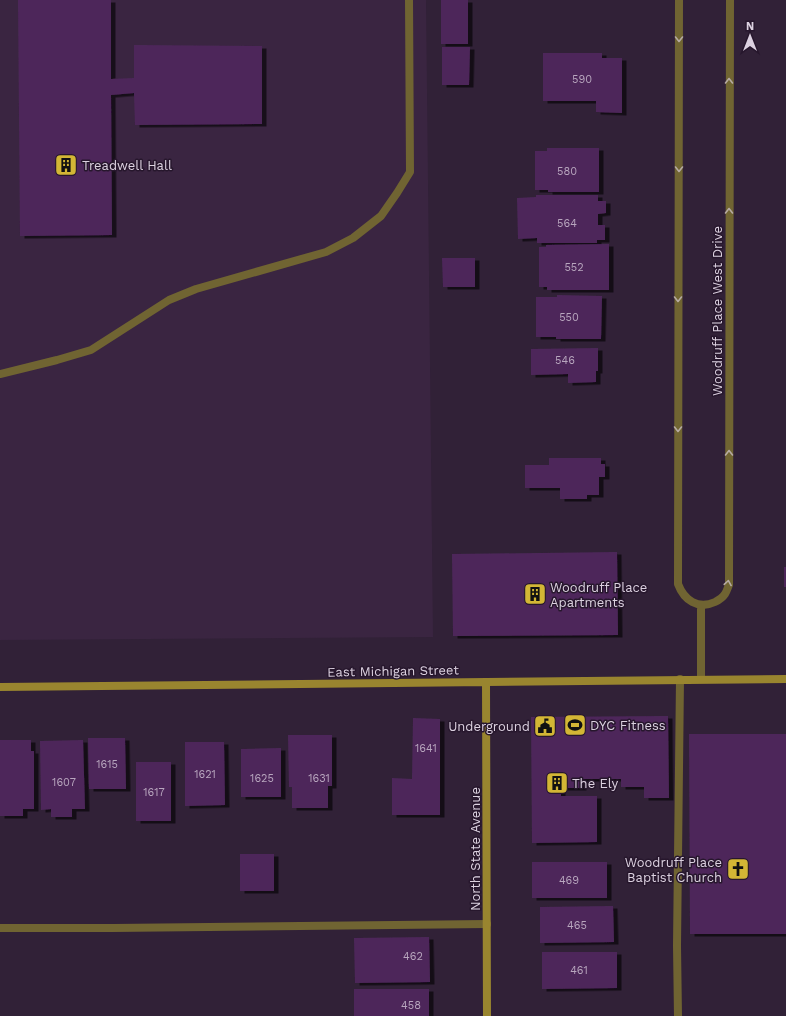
<svg xmlns="http://www.w3.org/2000/svg" width="786" height="1016" font-family="'Work Sans',sans-serif">
<defs>
<filter id="shadow"><feDropShadow dx="4.5" dy="2.5" stdDeviation="0" flood-color="#0009"/></filter>
</defs>
<rect width="100%" height="100%" fill="#312137"/>
<path fill="#3a2541" d="M 0,0 L 426,0 L 433,637 L 0,640 Z"/>
<path fill="#4d275a" filter="url(#shadow)" d="M 18,0 L 111,0 L 111,79 L 134,78 L 134,45 L 262,46 L 262,124 L 135,125 L 134,93 L 111,95 L 112,235 L 20,236 Z
M 441,0 L 468,0 L 468,44 L 441,44 Z
M 442,47 L 470,47 L 469,85 L 442,85 Z
M 543,53 L 602,53 L 602,58 L 622,58 L 622,113 L 596,112 L 596,101 L 543,101 Z
M 547,148 L 599,148 L 599,192 L 548,192 L 548,190 L 535,190 L 535,151 L 547,151 Z
M 536,195 L 598,195 L 598,201 L 606,201 L 606,213 L 598,214 L 598,225 L 605,225 L 605,240 L 597,240 L 597,243 L 537,243 L 537,238 L 518,239 L 517,198 L 536,197 Z
M 609,244 L 609,290 L 547,290 L 547,287 L 539,287 L 539,247 L 546,247 L 546,245 Z
M 442,258 L 475,258 L 475,287 L 443,287 Z
M 557,295 L 602,296 L 601,339 L 556,339 L 556,337 L 536,337 L 536,297 L 557,297 Z
M 598,348 L 598,371 L 596,371 L 596,382 L 568,383 L 568,374 L 531,375 L 531,349 Z
M 549,458 L 601,458 L 601,464 L 605,464 L 605,477 L 599,477 L 599,495 L 587,495 L 587,499 L 560,499 L 560,488 L 525,488 L 525,465 L 549,465 Z
M 617,552 L 618,635 L 453,636 L 452,554 Z
M 784,567 L 786,567 L 786,587 L 784,587 Z
M 668,716 L 669,798 L 644,798 L 644,787 L 621,787 L 621,779 L 582,779 L 582,788 L 561,788 L 561,796 L 597,796 L 597,842 L 532,843 L 531,717 Z
M 413,718 L 440,719 L 440,815 L 392,815 L 392,778 L 412,779 Z
M 689,734 L 786,734 L 786,934 L 690,934 Z
M 288,735 L 332,735 L 332,786 L 328,786 L 328,808 L 292,808 L 292,787 L 289,787 Z
M 88,738 L 125,738 L 126,789 L 89,789 Z
M 0,740 L 31,740 L 31,751 L 34,751 L 34,809 L 23,809 L 23,816 L 0,816 Z
M 83,740 L 85,809 L 72,809 L 72,817 L 51,817 L 51,809 L 41,810 L 40,741 Z
M 185,742 L 224,742 L 225,805 L 185,806 Z
M 281,748 L 281,797 L 241,797 L 241,749 Z
M 136,762 L 171,762 L 171,821 L 136,821 Z
M 240,854 L 274,854 L 274,891 L 240,891 Z
M 532,862 L 607,862 L 607,898 L 532,898 Z
M 613,906 L 614,942 L 540,943 L 540,907 Z
M 429,937 L 430,982 L 355,983 L 354,938 Z
M 542,952 L 617,952 L 617,988 L 542,989 Z
M 354,989 L 429,989 L 429,1016 L 354,1016 Z"/>
<g fill="none" stroke-linecap="round" stroke-linejoin="round">
<path stroke="#706432" stroke-width="8" d="M 0,374 L 57,360 L 91,350 L 169,300 L 196,289 L 326,252 L 353,238 L 381,216 L 397,193 L 410,172 L 409,0
M 0,928 L 113,928 L 487,924
M 678,1016 L 677,946 L 680,679"/>
<path stroke="#706432" stroke-width="8" d="M 679,0 L 678,584 C 684,600 698,610 715,602 C 719,600 723,597 725,594 C 727,591 728,587 729,585 L 730,0
M 701,605 L 701,679"/>
<path stroke="#99852f" stroke-width="8" d="M 486,682 L 487,1016
M 0,687 L 786,679"/>
</g>
<defs><path id="oneway-chevron" d="M-2-3.5L2.5 0L-2 3.5" fill="none" stroke-width="1.6" stroke-linecap="round" stroke-linejoin="round"/></defs>
<g stroke="#b6aba3">
<use href="#oneway-chevron" transform="translate(679 39) rotate(90)"/>
<use href="#oneway-chevron" transform="translate(729 81) rotate(-90)"/>
<use href="#oneway-chevron" transform="translate(679 169) rotate(90)"/>
<use href="#oneway-chevron" transform="translate(729 211) rotate(-90)"/>
<use href="#oneway-chevron" transform="translate(678 299) rotate(90)"/>
<use href="#oneway-chevron" transform="translate(678 429) rotate(90)"/>
<use href="#oneway-chevron" transform="translate(729 453) rotate(-90)"/>
<use href="#oneway-chevron" transform="translate(728 583) rotate(-81)"/>
</g>
<defs>
<g id="building-square" transform="scale(1.15)"><rect x="-9" y="-9" width="18" height="18" rx="4" fill="#d3b635" stroke="#27172d"/><path d="M-4-6H4V6H1V3H-1V6H-4ZM-2.5-4.3h1.7v1.8h-1.7ZM.8-4.3h1.7v1.8H.8ZM-2.5-1h1.7V.8h-1.7ZM.8-1h1.7V.8H.8Z" fill="#111"/></g>
<g id="stadium-square" transform="scale(1.15)"><rect x="-9" y="-9" width="18" height="18" rx="4" fill="#d3b635" stroke="#27172d"/><path d="M0-5a6.5 5 0 1 0 0 10a6.5 5 0 1 0 0-10ZM-3.5-1.8h7v3.6h-7Z" fill="#111"/></g>
<g id="civic-square" transform="scale(1.15)"><rect x="-9" y="-9" width="18" height="18" rx="4" fill="#d3b635" stroke="#27172d"/><path d="M-.6-6.5H3V-4.5H.6V-3L4-1V1h2V6H-6V1h2V-1L-.6-3ZM-1.2 2.5V6h2.4V2.5Z" fill="#111"/></g>
<g id="church-square" transform="scale(1.15)"><rect x="-9" y="-9" width="18" height="18" rx="4" fill="#d3b635" stroke="#27172d"/><path d="M-1.2-6h2.4v3.5h3.3v2.4h-3.3V6h-2.4V-.1h-3.3v-2.4h3.3Z" fill="#111"/></g>
</defs>
<g fill-rule="evenodd">
<use href="#building-square" x="66" y="165"/>
<use href="#building-square" x="535" y="594"/>
<use href="#stadium-square" x="575" y="725"/>
<use href="#civic-square" x="545" y="726"/>
<use href="#building-square" x="557" y="783"/>
<use href="#church-square" x="738" y="869"/>
</g>
<g text-anchor="middle" dominant-baseline="central" stroke-width="3" stroke-linejoin="round" paint-order="stroke">
<g font-size="11" fill="#b8a6be">
<text x="582" y="79">590</text>
<text x="567" y="171">580</text>
<text x="567" y="223">564</text>
<text x="574" y="267">552</text>
<text x="569" y="317">550</text>
<text x="565" y="360">546</text>
<text x="426" y="748">1641</text>
<text x="107" y="764">1615</text>
<text x="205" y="774">1621</text>
<text x="262" y="778">1625</text>
<text x="319" y="778">1631</text>
<text x="64" y="782">1607</text>
<text x="154" y="792">1617</text>
<text x="569" y="880">469</text>
<text x="577" y="925">465</text>
<text x="413" y="956">462</text>
<text x="579" y="970">461</text>
<text x="411" y="1005">458</text>
</g>
<g font-size="13" fill="#dcd1e0" stroke="#27172d" text-anchor="start">
<text x="82" y="165">Treadwell Hall</text>
<text x="550" y="587">Woodruff Place<tspan x="550" dy="15">Apartments</tspan></text>
<text x="590" y="725">DYC Fitness</text>
<text x="530" y="726" text-anchor="end">Underground</text>
<text x="572" y="783">The Ely</text>
<text x="722" y="862" text-anchor="end">Woodruff Place<tspan x="722" dy="15">Baptist Church</tspan></text>
</g>
<g font-size="13" fill="#dcd1e0" stroke="#27172d">
<text transform="translate(717 311) rotate(-90)">Woodruff Place West Drive</text>
<text transform="translate(393 671) rotate(-1)">East Michigan Street</text>
<text transform="translate(475 849) rotate(-90)">North State Avenue</text>
</g>
</g>
<g transform="translate(750 36)" stroke="#27172d" stroke-width="3" paint-order="stroke">
<path d="M0-3L7 15L0 10L-7 15Z" fill="#dcd1e0"/>
<text y="-6" font-size="11" font-weight="bold" text-anchor="middle" fill="#dcd1e0">N</text>
</g>
</svg>
